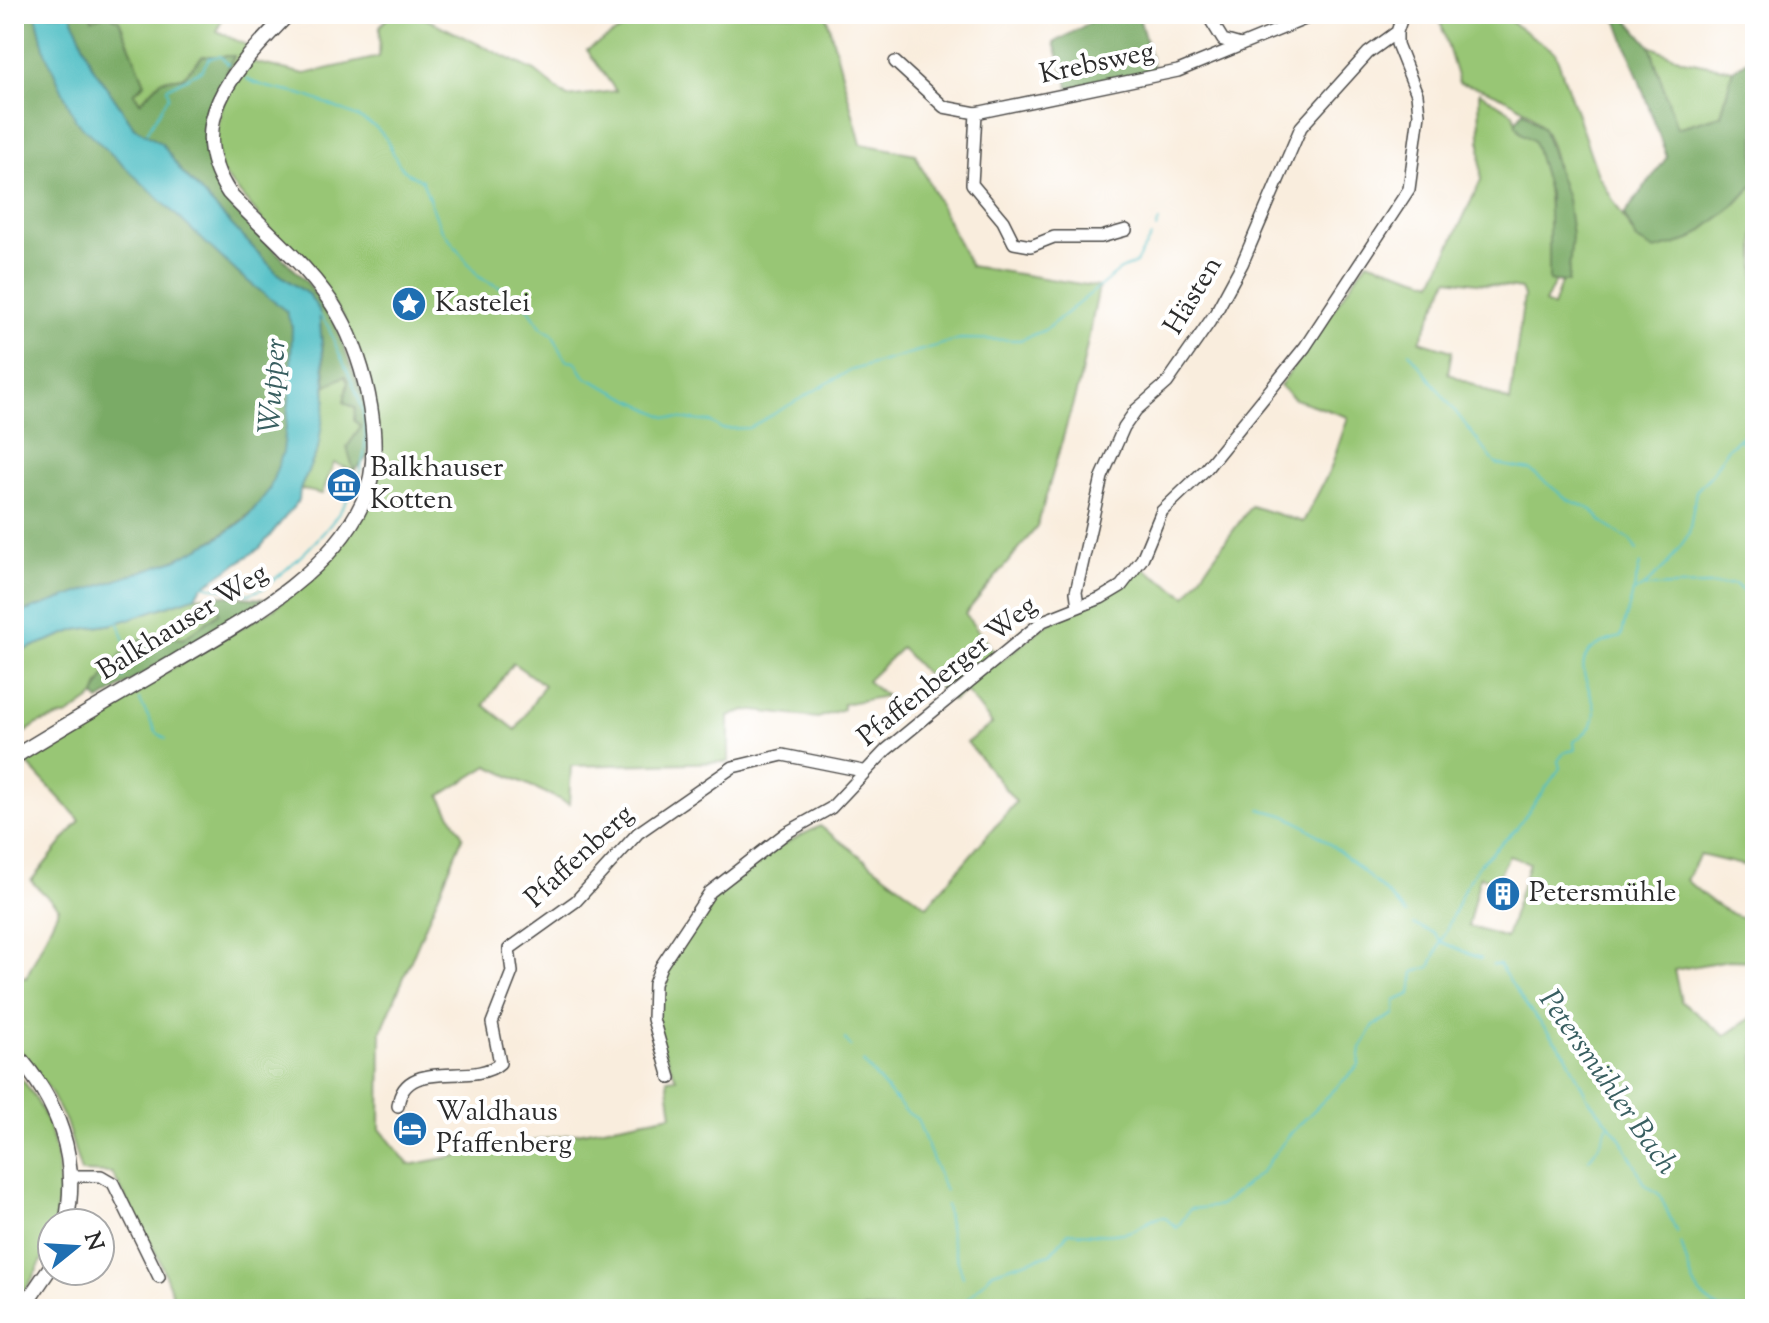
<svg xmlns="http://www.w3.org/2000/svg" width="1769" height="1323" font-family="'Sorts Mill Goudy',serif">
<rect width="100%" height="100%" fill="#fff"/>
<filter id="ink" filterUnits="userSpaceOnUse"><feTurbulence type="fractalNoise" baseFrequency=".0125" numOctaves="2"/><feDisplacementMap in="SourceGraphic" scale="16" xChannelSelector="R" yChannelSelector="G"/><feConvolveMatrix kernelMatrix="1 2 1 2 8 2 1 2 1" color-interpolation-filters="sRGB"/></filter>
<filter id="wash" filterUnits="userSpaceOnUse"><feTurbulence type="fractalNoise" baseFrequency=".006" numOctaves="4" result="noise"/><feDisplacementMap in="SourceGraphic" scale="32" xChannelSelector="R" yChannelSelector="G"/><feGaussianBlur stdDeviation="1.8" result="paint"/><feColorMatrix in="noise" values="0 0 0 0 0 0 0 0 0 0 0 0 0 0 0 0 0 1.4 0 .05"/><feComposite in="paint" operator="in"/></filter>
<g filter="url(#wash)">
<rect width="100%" height="100%" fill="#f9eddd"/>
<path fill="#98c674" stroke="#627850" stroke-width="2" fill-rule="evenodd" d="M 90,14 L 224,14 L 217,31 L 250,47 L 224,77 L 234,56 L 203,56 L 183,77 L 162,80 L 140,102 Z
M 391,14 L 416,14 L 535,71 L 567,97 L 616,91 L 587,50 L 647,14 L 826,14 L 861,144 L 915,154 L 970,266 L 1099,287 L 1080,379 L 1037,527 L 965,614 L 1001,661 L 1043,627 L 1142,567 L 1186,596 L 1251,506 L 1303,522 L 1330,470 L 1348,417 L 1295,399 L 1280,386 L 1367,261 L 1433,282 L 1481,180 L 1479,92 L 1513,113 C 1516,128 1529,130 1535,142 C 1552,178 1551,241 1549,281 L 1555,282 L 1545,303 L 1553,307 L 1561,282 L 1567,282 C 1563,240 1565,167 1544,130 C 1529,104 1486,88 1459,83 L 1438,14 L 1507,14 L 1507,19 L 1555,52 L 1598,175 L 1637,240 L 1734,206 L 1755,183 L 1755,868 L 1700,855 L 1686,880 C 1706,898 1727,917 1755,920 L 1755,961 L 1729,960 L 1674,970 L 1681,1001 L 1725,1036 L 1755,1015 L 1755,1309 L 178,1309 L 159,1259 L 112,1173 L 81,1172 L 66,1122 L 49,1089 L 14,1044 L 14,974 L 26,978 L 59,908 L 31,881 L 80,820 L 21,757 L 275,608 L 311,577 L 367,510 L 378,468 L 344,317 L 221,171 L 216,138 L 224,93 L 253,62 L 305,74 L 379,57 L 380,26 ZM 1448,279 L 1521,289 L 1524,296 L 1510,402 L 1448,373 L 1452,351 L 1420,341 ZM 901,648 L 952,701 L 966,691 L 992,724 L 967,742 L 1016,802 L 927,906 L 820,826 L 776,848 L 711,895 L 657,982 L 655,1016 L 662,1047 L 676,1078 L 667,1079 L 672,1115 L 409,1165 L 380,1129 L 381,1032 L 463,836 L 440,796 L 488,766 L 569,804 L 571,766 L 729,762 L 729,717 L 745,710 L 818,718 L 843,709 L 843,704 L 886,696 L 867,681 ZM 513,663 L 544,685 L 516,730 L 484,705 ZM 1509,856 L 1529,863 L 1506,938 L 1468,926 L 1480,876 L 1496,881 Z
M 1650,46 L 1683,60 L 1733,70 L 1721,115 L 1676,128 Z
M 344,375 L 348,382 L 344,402 L 355,408 L 361,427 L 348,447 L 354,471 L 334,463 L 322,494 L 300,489 L 318,449 L 326,386 Z
M 216,595 L 219,613 L 183,639 L 151,636 L 99,684 L 95,696 L 68,715 L 39,723 L 14,740 L 15,647 L 24,650 L 76,630 L 114,624 L 194,597 Z
M 14,1070 C 77,1137 70,1237 14,1305 Z"/>
<path fill="#7aab66" stroke="#526b48" stroke-width="2" d="M 14,14 L 36,14 L 45,52 C 109,125 171,201 237,272 C 251,286 272,295 285,310 C 299,327 291,366 291,387 C 290,420 286,465 267,493 C 221,560 90,589 14,615 Z
M 71,14 L 90,14 L 92,19 L 108,14 L 119,20 L 145,83 L 134,93 L 140,102 L 162,80 L 183,77 L 203,56 L 234,56 L 211,106 L 213,175 L 222,198 L 305,280 L 334,320 L 368,412 L 368,457 L 354,471 L 347,447 L 361,427 L 354,420 L 355,408 L 344,402 L 348,382 L 345,376 L 326,386 L 319,310 L 309,295 L 276,272 L 181,171 L 162,144 L 134,127 L 92,66 Z
M 1105,14 L 1138,14 L 1155,73 L 1069,88 L 1054,43 Z
M 1623,14 L 1650,46 L 1677,128 L 1721,115 L 1733,70 L 1755,55 L 1755,183 L 1734,206 L 1690,240 L 1655,250 L 1637,240 L 1624,215 L 1667,157 L 1618,22 L 1609,15 Z
M 1523,111 L 1543,128 L 1567,199 L 1572,235 L 1568,282 L 1549,281 L 1549,194 L 1534,141 L 1521,133 L 1515,123 Z
M 216,595 L 264,599 L 99,701 L 95,696 C 102,675 127,640 151,636 C 160,634 174,638 183,639 L 219,613 Z"/>
<path fill="#52c0c6" stroke="#3e7678" stroke-width="2" d="M 36,14 L 71,14 L 92,66 L 134,127 L 162,144 L 181,171 L 276,272 L 309,295 L 319,310 L 326,399 L 318,449 L 300,489 L 299,500 L 260,548 L 202,587 L 194,597 L 114,624 L 76,630 L 24,650 L 14,648 L 14,615 L 175,560 L 217,539 L 246,519 L 269,490 L 283,452 L 290,393 L 292,327 L 286,311 L 240,275 L 76,121 L 45,52 Z"/>
<g fill="none" stroke-linecap="round" stroke-linejoin="round">
<path stroke="#52c0c6" stroke-width="2" d="M 247,79 C 264,88 277,89 295,93 C 308,95 365,119 375,127 C 400,146 386,167 422,180 L 440,227 L 479,277 L 501,288 L 516,303 L 526,305 L 542,328 L 552,334 L 566,360 L 575,361 L 585,377 L 666,417 L 711,422 L 722,429 L 749,428 L 849,371 L 960,339 L 1020,340 L 1045,330 L 1119,271 L 1136,263 L 1151,237
M 147,132 L 169,96 L 167,88 L 202,70 L 209,58 L 220,56 L 228,64
M 1156,229 L 1159,221
M 1409,352 L 1496,464 L 1530,470 L 1567,499 L 1592,510 L 1604,524 L 1630,540 L 1637,550
M 1739,440 L 1755,450
M 202,585 L 249,594 L 264,588 C 316,546 379,488 363,413 C 356,384 338,355 328,326 L 319,314
M 1645,587 L 1735,584 L 1755,603
M 1634,589 L 1640,564
M 119,623 L 130,656 L 121,673 L 124,678
M 139,699 L 156,732 L 166,739
M 1260,809 C 1269,812 1281,813 1290,818 C 1319,831 1386,889 1406,914
M 1414,925 L 1434,933 L 1442,942 L 1481,959
M 1493,965 L 1499,965 L 1528,1008 L 1566,1054 L 1587,1097 L 1620,1137 L 1645,1184 L 1660,1195 L 1677,1233
M 845,1039 L 851,1047
M 863,1062 L 905,1111 L 917,1119 L 945,1191
M 1589,1159 L 1601,1142 L 1607,1126
M 946,1205 L 951,1239 L 963,1277
M 1681,1243 C 1691,1274 1691,1295 1720,1309
M 958,1309 L 993,1272 L 1050,1254 L 1069,1232 C 1089,1234 1115,1237 1134,1230 C 1145,1225 1152,1217 1164,1217 L 1177,1228 L 1190,1209 L 1220,1206 L 1261,1172 L 1289,1135 L 1359,1065 L 1361,1048 L 1374,1025 L 1395,1014 L 1395,1001 L 1411,994 L 1414,972 L 1430,967 L 1464,889 L 1479,865 L 1516,829 L 1560,768 L 1558,761 L 1564,752 L 1575,750 L 1574,742 C 1579,737 1589,731 1592,724 C 1608,696 1547,654 1621,637 L 1633,592 L 1646,585 L 1669,562 L 1689,534 L 1696,491 L 1712,474 L 1727,449 L 1755,424
M 1722,1309 L 1749,1309"/>
</g>
</g>
<g filter="url(#ink)">
<g fill="none" stroke-linecap="round" stroke-linejoin="round">
<g stroke="#4a4846" stroke-width="14">
<path id="minor" d="M 1207,14 L 1223,40 L 1241,45
M 895,62 L 944,107 L 976,113 L 1178,71 L 1317,14
M 976,113 L 972,184 L 1003,221 L 1014,243 L 1031,246 L 1054,237 L 1101,237 L 1126,230
M 1078,606 L 1076,592 L 1102,477 L 1124,427 L 1136,410 L 1167,383 L 1215,314 L 1242,264 L 1301,127 L 1368,53 L 1397,32
M 670,1078 L 653,1019 L 654,984 L 661,966 L 710,892 L 786,833 L 831,808 L 886,750 L 1043,621 L 1101,598 L 1121,586 L 1142,559 L 1162,511 L 1206,469 L 1305,347 L 1409,189 L 1419,114 L 1417,94 L 1397,44 L 1397,32 L 1403,14
M 398,1106 C 404,1055 473,1088 500,1063 L 492,1023 L 512,972 L 509,949 L 576,901 L 638,833 L 733,767 L 783,755 L 863,771
M 71,1176 L 101,1176 L 113,1183 L 159,1277"/>
</g>
<g stroke="#4a4846" stroke-width="17">
<path id="major" d="M 14,757 C 67,724 122,693 176,661 C 243,621 329,576 363,502 C 387,450 366,362 339,315 C 313,269 265,231 229,193 C 180,119 240,65 288,14
M 14,1052 C 58,1100 80,1158 66,1223
M 22,1309 L 52,1265"/>
</g>
<use href="#minor" stroke="#fff" stroke-width="11"/>
<use href="#major" stroke="#fff" stroke-width="14"/>
</g>
</g>
<defs>
<g id="sight-disc" transform="scale(1.8)"><circle r="9.5" fill="#1f6fb2" stroke="#fff"/><path d="M0-6L1.8-2.2L6-1.7L2.9 1.2L3.7 5.4L0 3.3L-3.7 5.4L-2.9 1.2L-6-1.7L-1.8-2.2Z" fill="#fff"/></g>
<g id="museum-disc" transform="scale(1.8)"><circle r="9.5" fill="#1f6fb2" stroke="#fff"/><path d="M0-6L6-3V-2H-6V-3ZM-5-1h2V3h-2ZM-1-1h2V3h-2ZM3-1h2V3H3ZM-6 4H6V6H-6Z" fill="#fff"/></g>
<g id="building-disc" transform="scale(1.8)"><circle r="9.5" fill="#1f6fb2" stroke="#fff"/><path d="M-4-6H4V6H1V3H-1V6H-4ZM-2.5-4.3h1.7v1.8h-1.7ZM.8-4.3h1.7v1.8H.8ZM-2.5-1h1.7V.8h-1.7ZM.8-1h1.7V.8H.8Z" fill="#fff"/></g>
<g id="hotel-disc" transform="scale(1.8)"><circle r="9.5" fill="#1f6fb2" stroke="#fff"/><path d="M-6-4.5h1.5V1H6V5H4.5V3h-9V5H-6ZM-4 0a1.8 1.8 0 1 1 3.6 0ZM.5 0V-2.5h3Q6-2.5 6 0Z" fill="#fff"/></g>
</defs>
<g fill-rule="evenodd">
<use href="#sight-disc" x="409" y="304"/>
<use href="#museum-disc" x="344" y="485"/>
<use href="#building-disc" x="1503" y="894"/>
<use href="#hotel-disc" x="410" y="1129"/>
</g>
<g text-anchor="middle" dominant-baseline="central" stroke-width="8" stroke-linejoin="round" paint-order="stroke">
<g font-size="28" fill="#2b2b2b" stroke="#fff">
<text transform="translate(1097 64) rotate(-12)">Krebsweg</text>
<text transform="translate(1194 296) rotate(-59)">Hästen</text>
<text transform="translate(183 623) rotate(-32)">Balkhauser Weg</text>
<text transform="translate(948 672) rotate(-39)">Pfaffenberger Weg</text>
<text transform="translate(580 857) rotate(-43)">Pfaffenberg</text>
</g>
<g font-size="28" fill="#2b2b2b" stroke="#fff" text-anchor="start">
<text x="435" y="304">Kastelei</text>
<text x="370" y="469">Balkhauser<tspan x="370" dy="32">Kotten</tspan></text>
<text x="1529" y="894">Petersmühle</text>
<text x="436" y="1113">Waldhaus<tspan x="436" dy="32">Pfaffenberg</tspan></text>
</g>
<g font-size="30" font-style="italic" fill="#395f61" stroke="#fff">
<text transform="translate(274 386) rotate(-86)">Wupper</text>
<text transform="translate(1607 1083) rotate(55)">Petersmühler Bach</text>
</g>
</g>
<rect width="1769" height="1323" fill="none" stroke="#fff" stroke-width="48"/>
<g transform="translate(76 1247) rotate(72)"><circle r="38" fill="#ffffff" stroke="#aaaaaa" stroke-width="2"/>
<path d="M0-6L14 30L0 20L-14 30Z" fill="#1f6fb2"/>
<text y="-12" font-size="22" font-weight="bold" text-anchor="middle" fill="#2b2b2b">N</text>
</g>
</svg>
